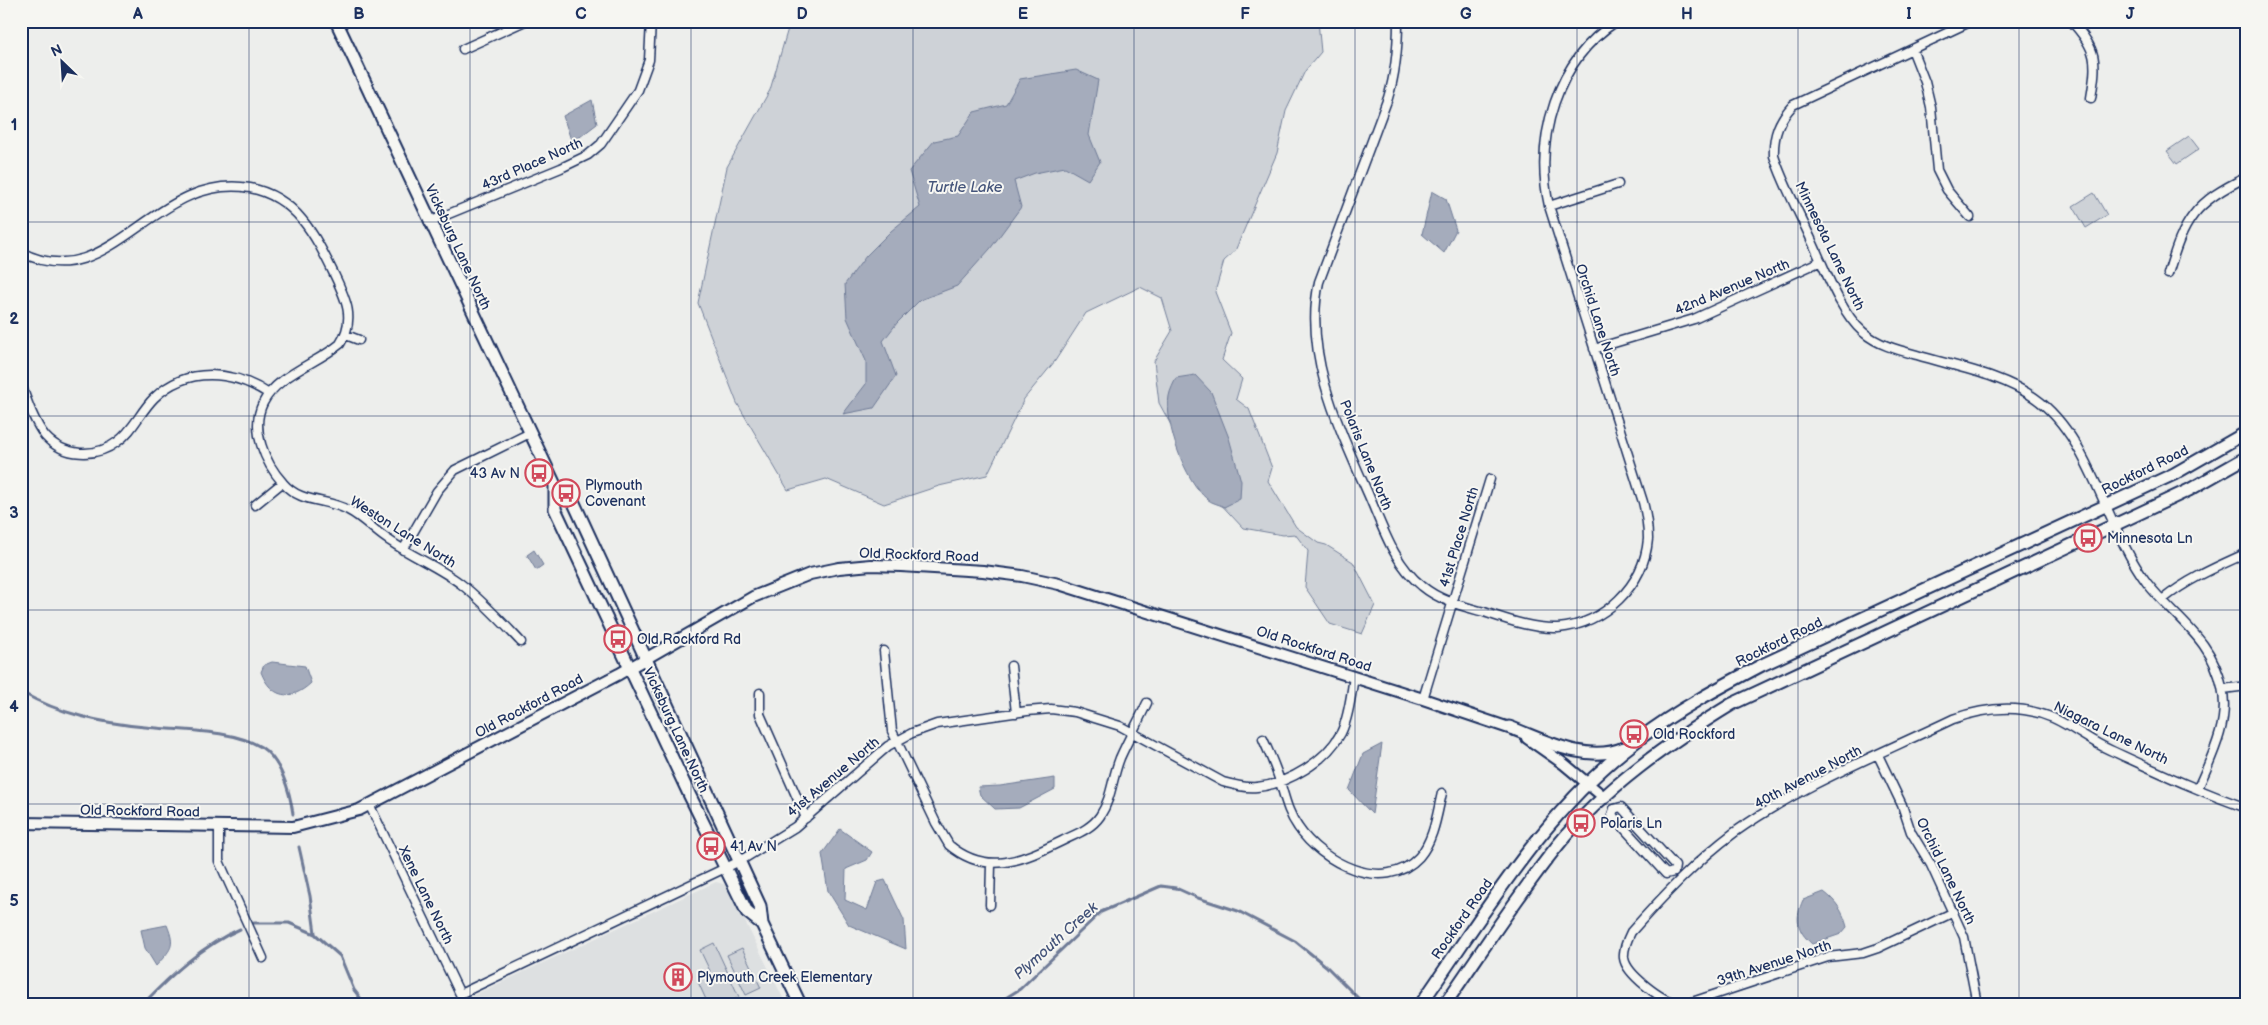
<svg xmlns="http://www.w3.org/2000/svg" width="2268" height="1025" font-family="'Balsamiq Sans',sans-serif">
<rect width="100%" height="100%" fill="#edeeec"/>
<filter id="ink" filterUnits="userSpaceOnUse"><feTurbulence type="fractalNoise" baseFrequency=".02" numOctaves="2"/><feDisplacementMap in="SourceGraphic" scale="10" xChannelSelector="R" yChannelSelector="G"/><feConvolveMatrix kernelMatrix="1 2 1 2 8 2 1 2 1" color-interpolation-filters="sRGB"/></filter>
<g filter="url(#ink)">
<path fill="#dde0e1" d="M 716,882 L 727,885 L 786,1004 L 455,1004 Z"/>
<path fill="#ced2d7" stroke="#74809a" d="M 792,21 L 1318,21 L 1321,52 L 1305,71 L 1286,111 L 1277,153 L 1235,251 L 1224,261 L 1215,292 L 1231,333 L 1222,360 L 1242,379 L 1236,399 L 1249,409 L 1272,468 L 1268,481 L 1296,527 L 1318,543 L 1326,545 L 1353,562 L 1375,605 L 1362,634 L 1330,624 L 1305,587 L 1308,551 L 1295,534 L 1283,535 L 1243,528 L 1204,486 L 1159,403 L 1154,361 L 1172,331 L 1162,298 L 1140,287 L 1086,313 L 1055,361 L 1024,399 L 987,475 L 939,486 L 884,504 L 826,479 L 788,490 L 737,403 L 698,303 L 727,167 L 770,90 L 789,25 Z
M 2189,136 L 2199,149 L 2177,164 L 2167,151 Z
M 2094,193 L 2107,215 L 2086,228 L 2073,206 Z
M 714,943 L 739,997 L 726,1004 L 708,1004 L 698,982 L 701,981 L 698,976 L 710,971 L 700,950 Z
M 742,948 L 761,988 L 746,995 L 727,955 Z"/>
<path fill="#a5acbc" stroke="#6e7a96" d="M 1076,70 L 1098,80 L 1089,135 L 1100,162 L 1088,180 L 1065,167 L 1035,173 L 1014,181 L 1021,207 L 990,249 L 957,286 L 920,300 L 897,323 L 883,341 L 896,376 L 874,408 L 843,414 L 866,384 L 866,361 L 847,318 L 845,284 L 866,256 L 891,231 L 920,207 L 909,171 L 934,141 L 958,136 L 974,112 L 1006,104 L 1020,79 Z
M 592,100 L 597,124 L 572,143 L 563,116 Z
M 1432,191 L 1446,199 L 1456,230 L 1444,253 L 1422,234 Z
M 1195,375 L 1211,392 L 1229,438 L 1241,481 L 1240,499 L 1224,507 C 1219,504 1211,503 1207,499 C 1185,481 1164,423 1169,396 C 1170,390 1174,383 1176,378 Z
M 534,550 L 543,565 L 536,570 L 527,555 Z
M 272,662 L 305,666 L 311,683 C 291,702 271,698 261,672 L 264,665 Z
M 1382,744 L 1372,814 L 1349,790 L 1363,754 Z
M 1055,778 L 1055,789 L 1019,808 L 995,809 L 980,795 L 978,787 L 1000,786 Z
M 840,829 L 872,852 L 867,860 L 846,869 L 845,900 L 867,910 L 877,882 L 885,880 L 904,920 L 906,949 L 849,925 L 828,891 L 822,854 Z
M 1824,892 C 1836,901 1843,911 1847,927 L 1841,934 L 1812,944 C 1796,930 1795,918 1803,900 Z
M 167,925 C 176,947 171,949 156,966 L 145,948 L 141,930 Z"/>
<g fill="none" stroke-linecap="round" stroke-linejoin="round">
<path stroke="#6e7a96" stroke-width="3" d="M 21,692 C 60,714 101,723 145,727 C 179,731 231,729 261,747 C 281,760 290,792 293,814
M 299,847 L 310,896 L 315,933
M 254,923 L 289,923 L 315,934 L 340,956 L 354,990 L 365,1004
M 143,1004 C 171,975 203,945 240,929
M 996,1004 L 1020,989 L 1101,912 L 1161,886 L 1176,888 L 1198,898 L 1238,911 L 1295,941 L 1326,966 L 1364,1004"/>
<g stroke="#1b2f5e" stroke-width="11">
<path id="minor" d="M 1398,21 C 1398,48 1396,72 1388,98 L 1319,282 C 1303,355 1340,430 1369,496 C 1383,528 1394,564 1422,586 C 1440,601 1462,606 1484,612 C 1508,620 1533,629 1558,628 C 1604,624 1644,586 1648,539 C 1648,526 1646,514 1643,502 L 1549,206 C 1534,139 1556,60 1617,21
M 1972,21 L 1793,105 C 1779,120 1773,135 1774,156 C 1783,184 1798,210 1810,237 C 1824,266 1839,311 1863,332 C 1878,345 1898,350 1917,355 C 1956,367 2001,374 2035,398 C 2091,437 2105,527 2147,583 C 2176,620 2211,637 2222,687 C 2230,722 2212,756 2198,788
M 2071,21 C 2098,50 2097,61 2091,98
M 21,26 L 23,21
M 463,49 L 525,21
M 1912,49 L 1925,82 L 1931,107 L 1937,170 L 1947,190 L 1970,217
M 1549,206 L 1618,184
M 429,222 L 561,168 L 588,155 L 601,144 L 638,90 L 649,60 L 651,21
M 21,252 C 109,299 154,171 250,188 C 296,197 315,235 334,274 C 346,299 356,319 340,344 C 316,364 277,375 263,403 C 250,429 265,463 283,483 C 301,504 326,498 348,510 C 364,518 375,532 390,541 C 413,557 439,567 461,584 C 483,601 502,622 521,642
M 2168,274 C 2184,220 2194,202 2247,177
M 346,335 L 359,340
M 1594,349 L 1694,319 L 1821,261
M 21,384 C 27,401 34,422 45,436 C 64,457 96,458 117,442 C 133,431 140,412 154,398 C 187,366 233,370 269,394
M 255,505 L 282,483
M 403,550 L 437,491 L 455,470 L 530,433
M 2162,600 C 2188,579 2216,567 2247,553
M 884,651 L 892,731 L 936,823 L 949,845 C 987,877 1023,860 1062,841 C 1076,834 1091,829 1100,816 C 1112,798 1112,778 1120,758 C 1128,740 1138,722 1147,703
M 1011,666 L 1016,713
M 2223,689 L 2247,686
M 760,693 L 760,714 L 806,818
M 1423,699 L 1490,479
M 1263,739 C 1269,753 1276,767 1280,782 C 1285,798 1288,813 1298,827 C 1321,862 1384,895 1419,857 C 1434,840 1437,814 1442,793
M 1878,755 L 1902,805 L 1911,832 L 1931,865 L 1964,937 L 1977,1004
M 370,806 L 460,994 L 740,861 L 795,827 L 888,746 L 912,733 L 937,724 L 1027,711 L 1051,709 L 1075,712 L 1120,726 L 1223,782 C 1234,785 1245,788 1257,787 C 1288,784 1326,761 1341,733 C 1349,717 1351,694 1354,677
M 1614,809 L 1612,815 L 1666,874 L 1674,872
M 1614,809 L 1621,807 L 1675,866 L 1674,872
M 219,826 L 219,861 L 263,958
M 990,905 L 991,864
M 1954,912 L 1878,948 L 1863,953 L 1828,957 L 1689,1003 C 1685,1003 1681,1004 1677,1003 C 1662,1001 1626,974 1624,958 C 1623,949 1627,940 1631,932 C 1663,896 1696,861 1735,832 C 1801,785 1880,754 1953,719 C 1986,707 2020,704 2053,718 C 2073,727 2090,741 2110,750 C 2154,770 2200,792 2247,808"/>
</g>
<g stroke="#1b2f5e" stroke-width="14">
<path id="tertiary" d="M 1527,738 L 1564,764 L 1605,798
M 21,823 L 293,827 L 359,810 L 619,674 L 753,597 L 810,574 L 839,568 L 871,565 L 901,566 L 983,571 L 1022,576 L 1059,584 L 1423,699 L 1515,730"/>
</g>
<g stroke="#1b2f5e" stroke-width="15">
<path id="secondary" d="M 336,21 L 555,485 L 574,503 L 760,906 L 762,924 L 800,1004
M 555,485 L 555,509 L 690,796 L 747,912 L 762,924
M 1509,727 C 1544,740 1586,764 1624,748
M 1421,1004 C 1486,911 1546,808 1639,739 C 1677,710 1720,687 1762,665 L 2174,474 L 2247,432
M 1445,1004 C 1482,951 1517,896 1558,845 C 1604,788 1670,742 1732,704 L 2189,490 L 2247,457"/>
</g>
<use href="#minor" stroke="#f6f6f2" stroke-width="8"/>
<use href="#tertiary" stroke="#f6f6f2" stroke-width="10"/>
<use href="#secondary" stroke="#f6f6f2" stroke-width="11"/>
</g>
</g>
<path fill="none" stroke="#1b2f5e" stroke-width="1" stroke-opacity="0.55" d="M 249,21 L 249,1004M 470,21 L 470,1004M 691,21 L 691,1004M 913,21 L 913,1004M 1134,21 L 1134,1004M 1355,21 L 1355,1004M 1577,21 L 1577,1004M 1798,21 L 1798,1004M 2019,21 L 2019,1004M 21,222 L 2247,222M 21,416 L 2247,416M 21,610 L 2247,610M 21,804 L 2247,804"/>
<defs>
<g id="bus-ring" transform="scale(1.4375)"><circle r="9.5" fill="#f6f6f2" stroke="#d1495b" stroke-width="1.5"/><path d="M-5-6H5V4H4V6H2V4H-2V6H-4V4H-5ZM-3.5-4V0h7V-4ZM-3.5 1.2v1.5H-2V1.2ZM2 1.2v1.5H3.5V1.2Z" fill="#d1495b"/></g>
<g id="building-ring" transform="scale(1.4375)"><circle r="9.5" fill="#f6f6f2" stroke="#d1495b" stroke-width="1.5"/><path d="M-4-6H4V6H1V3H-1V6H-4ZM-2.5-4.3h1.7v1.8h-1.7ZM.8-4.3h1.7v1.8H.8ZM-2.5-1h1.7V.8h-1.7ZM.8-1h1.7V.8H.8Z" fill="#d1495b"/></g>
</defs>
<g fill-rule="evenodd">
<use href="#bus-ring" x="539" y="473"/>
<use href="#bus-ring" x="566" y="493"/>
<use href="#bus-ring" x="2088" y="538"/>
<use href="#bus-ring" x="618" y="639"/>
<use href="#bus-ring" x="1634" y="734"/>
<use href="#bus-ring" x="1581" y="823"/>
<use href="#bus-ring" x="711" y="846"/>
<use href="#building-ring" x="678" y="977"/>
</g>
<g text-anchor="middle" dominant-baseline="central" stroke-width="4" stroke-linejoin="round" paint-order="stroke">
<g font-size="14" fill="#1b2f5e" stroke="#f6f6f2">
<text transform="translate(532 164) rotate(-24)">43rd Place North</text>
<text transform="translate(1830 246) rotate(64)">Minnesota Lane North</text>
<text transform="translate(458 247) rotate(65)">Vicksburg Lane North</text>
<text transform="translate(1732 287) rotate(-23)">42nd Avenue North</text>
<text transform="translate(1598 320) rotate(72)">Orchid Lane North</text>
<text transform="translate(1366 455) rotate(68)">Polaris Lane North</text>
<text transform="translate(2145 470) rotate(-26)">Rockford Road</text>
<text transform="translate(403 532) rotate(32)">Weston Lane North</text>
<text transform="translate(1459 537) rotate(-73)">41st Place North</text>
<text transform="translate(919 555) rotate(2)">Old Rockford Road</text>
<text transform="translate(1779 642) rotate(-26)">Rockford Road</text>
<text transform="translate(1314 649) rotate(18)">Old Rockford Road</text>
<text transform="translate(529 706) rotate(-28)">Old Rockford Road</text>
<text transform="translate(676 730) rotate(65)">Vicksburg Lane North</text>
<text transform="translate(2111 733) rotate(26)">Niagara Lane North</text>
<text transform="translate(833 777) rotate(-40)">41st Avenue North</text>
<text transform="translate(1808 777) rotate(-28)">40th Avenue North</text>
<text transform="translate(140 811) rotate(1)">Old Rockford Road</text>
<text transform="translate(1946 871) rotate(64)">Orchid Lane North</text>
<text transform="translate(426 895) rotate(64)">Xene Lane North</text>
<text transform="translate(1462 919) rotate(-55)">Rockford Road</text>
<text transform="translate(1774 963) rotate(-18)">39th Avenue North</text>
</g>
<g font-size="14" fill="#1b2f5e" stroke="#f6f6f2" text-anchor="start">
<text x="520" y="473" text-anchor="end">43 Av N</text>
<text x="585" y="485">Plymouth<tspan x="585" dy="16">Covenant</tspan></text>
<text x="2107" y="538">Minnesota Ln</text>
<text x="637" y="639">Old Rockford Rd</text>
<text x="1653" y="734">Old Rockford</text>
<text x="1600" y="823">Polaris Ln</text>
<text x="730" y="846">41 Av N</text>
<text x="697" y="977">Plymouth Creek Elementary</text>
</g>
<g font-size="15" font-style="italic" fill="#44547a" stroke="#f6f6f2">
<text x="965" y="187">Turtle Lake</text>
<text transform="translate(1056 941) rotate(-42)">Plymouth Creek</text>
</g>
</g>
<rect width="2268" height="1025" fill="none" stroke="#f6f6f2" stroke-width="55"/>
<g transform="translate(62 62) rotate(335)" stroke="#f6f6f2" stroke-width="4" paint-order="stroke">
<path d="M0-4L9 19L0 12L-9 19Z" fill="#1b2f5e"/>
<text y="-8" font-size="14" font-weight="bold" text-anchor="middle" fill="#1b2f5e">N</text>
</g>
<rect x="28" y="28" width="2212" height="970" fill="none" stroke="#1b2f5e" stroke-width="2"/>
<g font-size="16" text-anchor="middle" font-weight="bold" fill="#1b2f5e">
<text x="138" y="19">A</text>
<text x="359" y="19">B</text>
<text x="581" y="19">C</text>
<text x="802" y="19">D</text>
<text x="1023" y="19">E</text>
<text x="1245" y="19">F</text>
<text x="1466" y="19">G</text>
<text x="1687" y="19">H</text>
<text x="1909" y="19">I</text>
<text x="2130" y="19">J</text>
<text x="14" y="130">1</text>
<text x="14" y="324">2</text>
<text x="14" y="518">3</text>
<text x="14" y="712">4</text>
<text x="14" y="906">5</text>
</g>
</svg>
